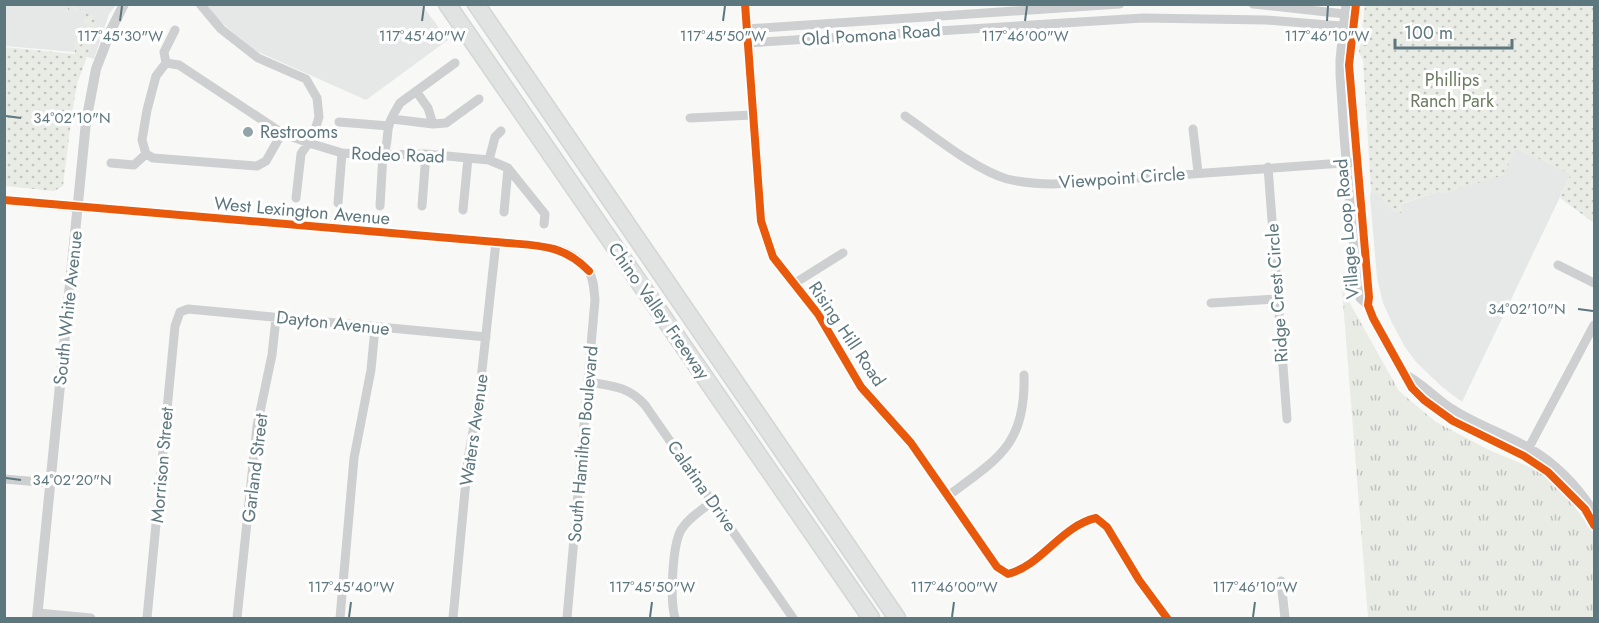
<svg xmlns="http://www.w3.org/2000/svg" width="1599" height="623" font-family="Jost,sans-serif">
<defs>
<pattern id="grass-tufts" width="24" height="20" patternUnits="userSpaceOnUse" patternTransform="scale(1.5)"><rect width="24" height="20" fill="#e9ebe5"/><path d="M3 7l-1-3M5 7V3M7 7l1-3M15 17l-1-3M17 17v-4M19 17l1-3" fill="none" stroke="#c0c3bf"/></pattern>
<pattern id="park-dots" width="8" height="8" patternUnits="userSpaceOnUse" patternTransform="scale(1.5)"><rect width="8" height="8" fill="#e9ebe5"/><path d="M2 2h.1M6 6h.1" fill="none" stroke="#c0c3bf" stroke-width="1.8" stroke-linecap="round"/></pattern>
</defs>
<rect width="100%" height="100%" fill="#f8f8f7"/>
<path fill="#e6e8e7" d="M 4,5 L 116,5 L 109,14 L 94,59 L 73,52 L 5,46 Z
M 203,5 L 422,5 L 448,40 L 366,100 L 256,51 L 210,13 Z
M 1516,148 L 1571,174 L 1462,402 L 1441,386 L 1416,362 L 1405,347 L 1392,323 L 1383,303 L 1377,278 L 1370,197 L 1371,190 L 1375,194 L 1379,194 L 1388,207 L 1402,204 L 1440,191 L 1445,193 Z"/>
<path fill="url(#grass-tufts)" d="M 1342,289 L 1399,391 L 1436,422 L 1489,450 L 1544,473 L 1570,500 L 1594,534 L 1594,618 L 1368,618 Z"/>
<path fill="url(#park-dots)" d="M 71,5 L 93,16 L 96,24 L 94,28 L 97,29 L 77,84 L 72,113 L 63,186 L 54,191 L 5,186 L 5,47 L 75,54 L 75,43 L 81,45 L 90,26 L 83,22 L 86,14 L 70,7 L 67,13 L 65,12 L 66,9 Z
M 1365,5 L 1594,5 L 1594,223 L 1560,198 L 1571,174 L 1516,148 L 1504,175 L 1445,193 L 1440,191 L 1406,202 L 1402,204 L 1401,213 C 1390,213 1384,202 1379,194 L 1375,194 L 1371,190 L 1363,60 L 1359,52 Z"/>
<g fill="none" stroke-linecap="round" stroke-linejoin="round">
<g stroke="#d4d6d5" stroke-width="19">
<path id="motorway" d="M 447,4 L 871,618
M 476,4 L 897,618"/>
</g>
<path stroke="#cecfd0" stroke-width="9" d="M 200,4 L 221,29 L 258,58 L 306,79 L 317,98 L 319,117 L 313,136 L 301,154 L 296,198
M 745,4 L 761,221 L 773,257 L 818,314 L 861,387 L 911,443 L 997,567 L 1008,574 C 1042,565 1061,526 1096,518 L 1107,527 L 1139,580 L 1167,618
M 1253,4 L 1345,14
M 1346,4 L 1340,59 L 1340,75 L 1344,136 L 1357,284 L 1360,298 L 1368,305
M 1356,4 L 1349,65 L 1369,297 L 1368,305 L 1373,318 L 1412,388 L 1424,400 L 1453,421 L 1524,456 L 1548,472 L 1585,509 L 1594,525
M 747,29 L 1120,4
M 748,43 L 1143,18 L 1266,20 L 1353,27
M 166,63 L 179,65 L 282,133 L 309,143 L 342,153 L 373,155 L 426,154 L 489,160 L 508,168 L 545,214 L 544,224
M 416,91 L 428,108 L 433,124
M 905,116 C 934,136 974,169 1007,179 C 1023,183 1038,184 1053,184 L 1357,162
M 690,118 L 753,115
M 392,119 L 433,124 L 446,123 L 479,99
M 339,122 L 389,126
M 1193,129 L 1198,172
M 146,154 L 142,140 L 147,110 L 156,76 L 166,63 L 164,52 L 175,30
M 489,160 L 495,137 L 501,131
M 111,163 L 134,165 L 146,154 L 153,158 L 257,166 L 266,161 L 282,133
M 1268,167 L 1287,419
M 338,203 L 342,153
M 380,206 L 383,154 C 389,144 386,136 389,125 C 391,117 396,110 400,103 L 455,63
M 422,206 L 426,154
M 78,207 L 496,242 C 526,245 571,242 589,272 C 594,280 594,290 595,300 L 567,618
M 463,210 L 468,158
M 504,212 L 508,168
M 1558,265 L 1594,283
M 795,283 L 843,253
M 1211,303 L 1277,299
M 1406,375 C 1424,384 1437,400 1454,410 C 1478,425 1505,434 1529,448 C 1555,463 1578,487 1594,512
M 589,382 C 612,386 628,386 645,405 L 793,618
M 1526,453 L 1594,325
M 4,479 L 51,483
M 949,495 C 999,458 1026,444 1024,375
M 1281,581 L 1285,618
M 38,613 L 91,618
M 147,618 L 175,326 L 180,312 L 188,309 L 486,337
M 237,618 L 257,426 L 272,355 L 276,318
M 340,618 L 354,458 L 371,370 L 375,328
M 453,618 L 468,459 L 479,398 L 496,242
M 675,618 C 670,601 672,546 681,530 C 688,518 702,510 713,501"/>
<path stroke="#cecfd0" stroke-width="10" d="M 4,200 L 78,207
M 37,618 L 86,122 L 96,69 L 111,30 L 124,4"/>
<use href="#motorway" stroke="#e1e2e2" stroke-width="16"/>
<g stroke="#fff" stroke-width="11">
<path id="cycleway" d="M 745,4 L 761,221 L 773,257 L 818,314 L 861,387 L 911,443 L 997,567 L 1008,574 C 1042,565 1061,526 1096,518 L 1107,527 L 1139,580 L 1167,618
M 1356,4 L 1349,65 L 1369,297 L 1368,305 L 1373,318 L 1412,388 L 1424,400 L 1453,421 L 1524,456 L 1548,472 L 1585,509 L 1594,525
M 4,200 L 496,242 C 534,246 561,242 589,271"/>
</g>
<use href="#cycleway" stroke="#e8590c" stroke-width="8"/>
</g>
<path fill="none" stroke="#5d777e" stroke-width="2" d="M 120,21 L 122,6M 422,21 L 424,6M 723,21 L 725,6M 1025,21 L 1027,6M 1327,21 L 1328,6M 6,116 L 21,118M 1578,309 L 1593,311M 6,478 L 21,480M 349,617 L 351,602M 650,617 L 652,602M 952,617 L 954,602M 1253,617 L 1255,602"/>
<circle fill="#93a4a8" stroke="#fff" stroke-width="2" cx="248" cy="132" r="6"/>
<g text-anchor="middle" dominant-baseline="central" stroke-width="6" stroke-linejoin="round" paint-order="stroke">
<g font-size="18" fill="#5d777e" stroke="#fff">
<text transform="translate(871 35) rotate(-4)">Old Pomona Road</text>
<text transform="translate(398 155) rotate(2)">Rodeo Road</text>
<text transform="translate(1122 178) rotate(-4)">Viewpoint Circle</text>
<text transform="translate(302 211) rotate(5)">West Lexington Avenue</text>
<text transform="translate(1347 229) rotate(-95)">Village Loop Road</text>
<text transform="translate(1277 293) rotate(-94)">Ridge Crest Circle</text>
<text transform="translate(68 308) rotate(-84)">South White Avenue</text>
<text transform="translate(659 311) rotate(55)">Chino Valley Freeway</text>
<text transform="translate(333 323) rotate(6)">Dayton Avenue</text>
<text transform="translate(847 334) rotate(56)">Rising Hill Road</text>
<text transform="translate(474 430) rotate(-82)">Waters Avenue</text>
<text transform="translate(583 444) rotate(-85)">South Hamilton Boulevard</text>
<text transform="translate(162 465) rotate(-85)">Morrison Street</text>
<text transform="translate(255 468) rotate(-83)">Garland Street</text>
<text transform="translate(702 486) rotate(55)">Calatina Drive</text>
</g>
<g font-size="18" fill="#6b7a60" stroke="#fff">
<text x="1452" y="80">Phillips<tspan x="1452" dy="21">Ranch Park</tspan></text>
</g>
<g font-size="18" fill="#5d777e" stroke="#fff" text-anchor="start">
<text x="260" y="132">Restrooms</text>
</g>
</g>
<g font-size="15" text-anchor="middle" fill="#5d777e" stroke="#fff" stroke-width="6" stroke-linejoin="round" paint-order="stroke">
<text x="120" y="41">117°45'30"W</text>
<text x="422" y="41">117°45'40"W</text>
<text x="723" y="41">117°45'50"W</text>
<text x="1025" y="41">117°46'00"W</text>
<text x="1327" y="41">117°46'10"W</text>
<text x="72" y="123">34°02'10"N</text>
<text x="1527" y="314">34°02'10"N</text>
<text x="72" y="485">34°02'20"N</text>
<text x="351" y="592">117°45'40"W</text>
<text x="652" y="592">117°45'50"W</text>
<text x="954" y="592">117°46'00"W</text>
<text x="1255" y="592">117°46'10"W</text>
</g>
<rect width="1599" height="623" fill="none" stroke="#5d777e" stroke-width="12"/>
<path d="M1395 39v9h117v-9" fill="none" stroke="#5d777e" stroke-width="3"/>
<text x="1404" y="39" font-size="18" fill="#5d777e" stroke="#ffffff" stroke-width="4.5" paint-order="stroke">100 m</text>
</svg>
